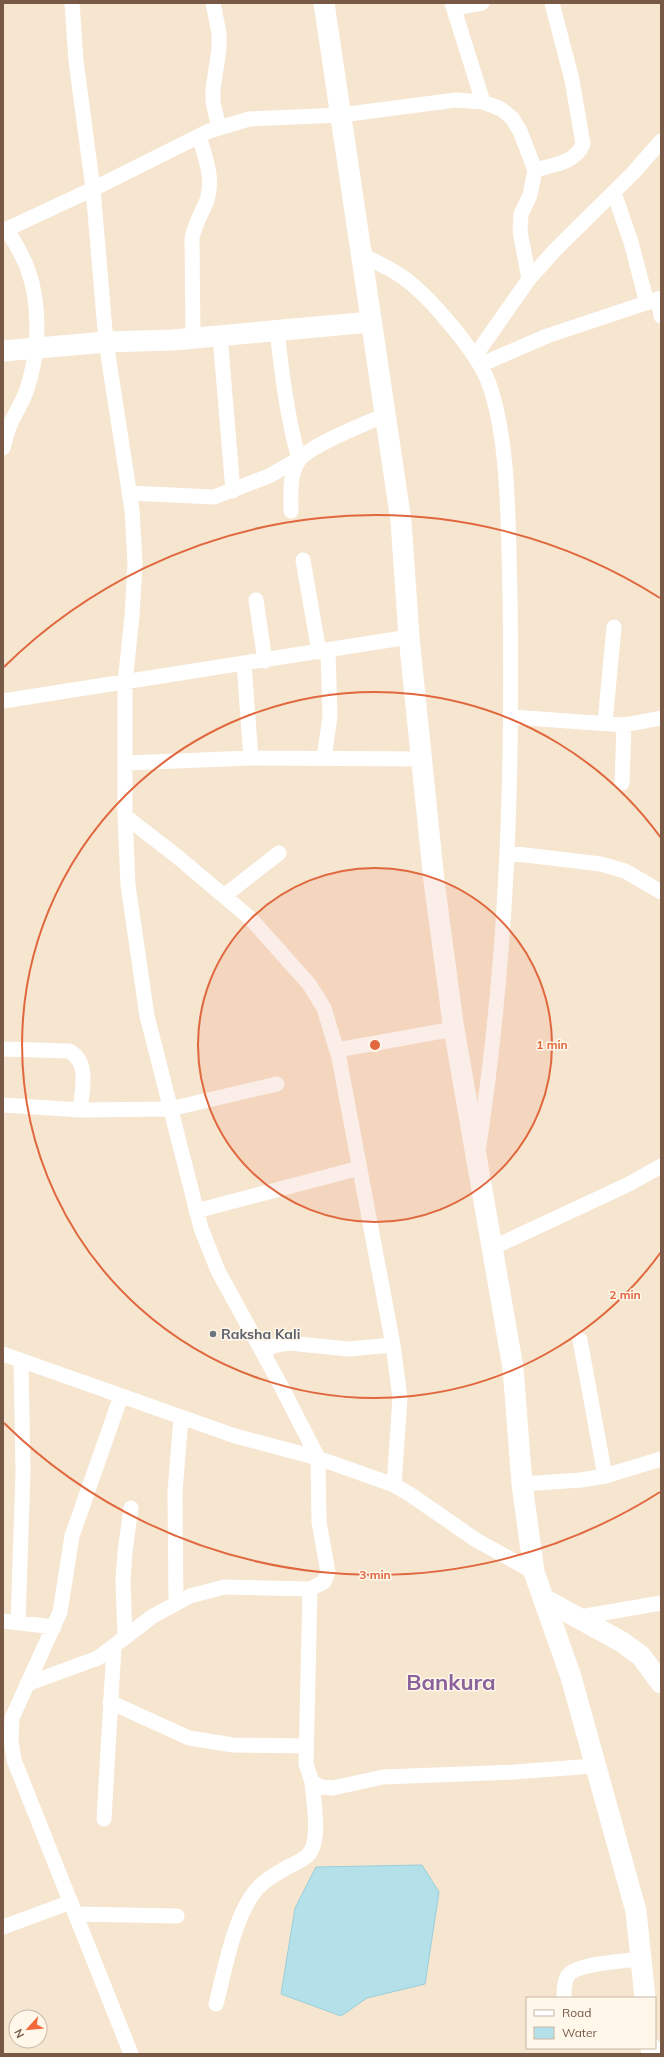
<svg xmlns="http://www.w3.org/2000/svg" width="664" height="2057" font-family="Mulish,sans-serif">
<rect width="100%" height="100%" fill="#fef3e1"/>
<path fill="#f6e5cf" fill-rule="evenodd" d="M 3,3 L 661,3 L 661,2054 L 3,2054 ZM 527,1998 L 655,1998 L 655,2048 L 527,2048 ZM 16,2017 L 40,2017 L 40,2041 L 16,2041 Z"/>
<path fill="#b4e0e9" stroke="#99cfdb" d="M 422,1865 L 439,1892 L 425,1984 L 367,1998 L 341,2016 L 281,1994 L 295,1908 L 316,1867 Z"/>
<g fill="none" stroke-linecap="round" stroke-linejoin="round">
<path stroke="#fff" stroke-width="15" d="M 213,3 L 219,33 L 219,49 L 213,89 L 213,102 L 219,128
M 452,3 L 483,102
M 454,8 L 482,3
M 535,170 C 552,165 576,163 583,144 L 572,80 L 552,3
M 614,193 L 631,242 L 647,303
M 3,231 L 93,189 L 209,131 L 249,119 L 341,115 L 456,100 L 483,102 L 501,109 L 512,118 L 520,131 L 535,170 L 530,195 L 521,214 L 520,231 L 529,279
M 362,255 C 376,262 392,269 404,278 C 430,297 476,351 488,381 C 510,439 508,531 510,594 C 513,779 507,962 479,1145
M 658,299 L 661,316
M 220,336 L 233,491
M 193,339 L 192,238 C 195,224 202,213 207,200 C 214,178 205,157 199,136
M 475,356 L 529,279 L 556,249 L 633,173 L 661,141
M 480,365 L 547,336 L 661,298
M 3,448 C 5,441 7,432 10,425 C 15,413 23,402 27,389 C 39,353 41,306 28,270 C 23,255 15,243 7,230
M 129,493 L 214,497 L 269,476 L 299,459 C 287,417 282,374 277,331
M 291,511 C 291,494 289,475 299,460 C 308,446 367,423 385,415
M 303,560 L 319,652
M 256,600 L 265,661
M 244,664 L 251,758
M 3,701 L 409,637
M 512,717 L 624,725 L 661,718
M 605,723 L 614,627
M 324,758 L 330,717 L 328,650
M 126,763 L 251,758 L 421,759
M 622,783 L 624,725
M 125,816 L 179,858 L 251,919 L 309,984 L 324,1008 L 339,1058 L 393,1345 L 400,1398 L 394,1485
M 508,853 L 601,864 L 625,871 L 661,892
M 224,896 L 279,853
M 3,1049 L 69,1051 C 90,1062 82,1090 80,1110
M 337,1050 L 454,1029
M 3,1105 L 80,1110 L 170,1109 L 277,1084
M 196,1211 L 360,1168
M 492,1248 L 629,1184 L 661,1166
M 580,1340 L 605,1476
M 263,1352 L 273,1346 L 289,1343 L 348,1349 L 393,1345
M 3,1354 L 235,1436 L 318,1458 L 394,1485 L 411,1495 L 476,1540 L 534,1572
M 121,1396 L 72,1536 L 60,1612 L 12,1718 L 11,1740 L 14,1760 L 131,2054
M 522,1484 L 581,1480 L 605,1476 L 661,1459
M 310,1589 L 306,1764 L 312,1782 L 321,1787 L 333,1788 L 383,1777 L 514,1772 L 594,1766
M 176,1603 L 175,1492 L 181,1417
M 580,1617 L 661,1603
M 3,1621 L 54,1627
M 18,1623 L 23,1472 L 21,1361
M 125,1637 L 123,1581 L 125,1552 L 131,1508
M 27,1684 L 98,1658 L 153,1616 L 190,1596 L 224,1587 L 310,1589 L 324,1582 L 328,1572 L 319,1522 L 318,1458 L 280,1384 L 218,1271 L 201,1228 L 147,1016 L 128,885 L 125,816 L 125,683 L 132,616 L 135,563 L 132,510 L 106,342 L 93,189 L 76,61 L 72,3
M 110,1702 L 189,1738 L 233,1745 L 306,1746
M 104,1819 L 114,1647
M 76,1914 L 177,1916
M 3,1927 L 71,1902
M 564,1998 C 564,1991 564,1983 567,1977 C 574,1963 626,1961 641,1959
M 216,2004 C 225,1970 234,1915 257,1889 C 264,1880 276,1874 286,1868 C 293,1864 301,1861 307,1856 C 322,1843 313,1799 312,1782"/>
<path stroke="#fff" stroke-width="21" d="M 324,3 L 401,521 L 409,637 L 434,881 L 453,1023 L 513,1368 L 522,1484 L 534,1572 L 571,1677 L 636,1911 L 645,1998
M 3,351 L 106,342 L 173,340 L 371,322
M 544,1599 L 622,1642 L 641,1656 L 661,1683
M 651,2048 L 652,2054"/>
</g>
<circle cx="375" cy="1045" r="177" fill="#e0673e" fill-opacity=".12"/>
<g fill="none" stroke="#e0673e" stroke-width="2">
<circle cx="375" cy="1045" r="177"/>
<path d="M661 1252A353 353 0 1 1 661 838"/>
<path d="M660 1492A530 530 0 0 1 4 1423M4 667A530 530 0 0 1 660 598"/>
</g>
<circle fill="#6b7280" stroke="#fff7e9" stroke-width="1.5" cx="213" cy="1334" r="4"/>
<g text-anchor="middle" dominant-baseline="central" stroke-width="3" stroke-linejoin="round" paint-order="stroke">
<g font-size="14" font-weight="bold" fill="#5b616d" stroke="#fff7e9" text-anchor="start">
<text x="221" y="1334">Raksha Kali</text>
</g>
<g font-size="22" font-weight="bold" fill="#89619b" stroke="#fff7e9">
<text x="451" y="1682">Bankura</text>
</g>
</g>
<circle cx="375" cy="1045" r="6" fill="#e0673e" stroke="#fff7e9" stroke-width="2"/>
<g font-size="12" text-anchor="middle" font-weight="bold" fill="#e0673e" stroke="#fff7e9" stroke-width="3" stroke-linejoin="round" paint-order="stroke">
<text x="552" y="1049">1 min</text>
<text x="625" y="1299">2 min</text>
<text x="375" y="1579">3 min</text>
</g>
<rect width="664" height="2057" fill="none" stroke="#775946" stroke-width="8"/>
<rect x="526" y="1997" width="130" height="52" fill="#fff7e9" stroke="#c9b8a8"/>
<rect x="534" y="2010" width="20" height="6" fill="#ffffff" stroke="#c9b8a8"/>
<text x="562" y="2017" font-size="12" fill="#775946">Road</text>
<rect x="534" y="2027" width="20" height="12" fill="#b4e0e9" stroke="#c9b8a8"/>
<text x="562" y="2037" font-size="12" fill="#775946">Water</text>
<g transform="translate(28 2029) rotate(243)"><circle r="19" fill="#fff7e9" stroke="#c9b8a8"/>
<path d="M0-3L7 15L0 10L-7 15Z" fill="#f26a3c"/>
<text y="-6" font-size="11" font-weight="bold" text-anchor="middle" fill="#775946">N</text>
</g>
</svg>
